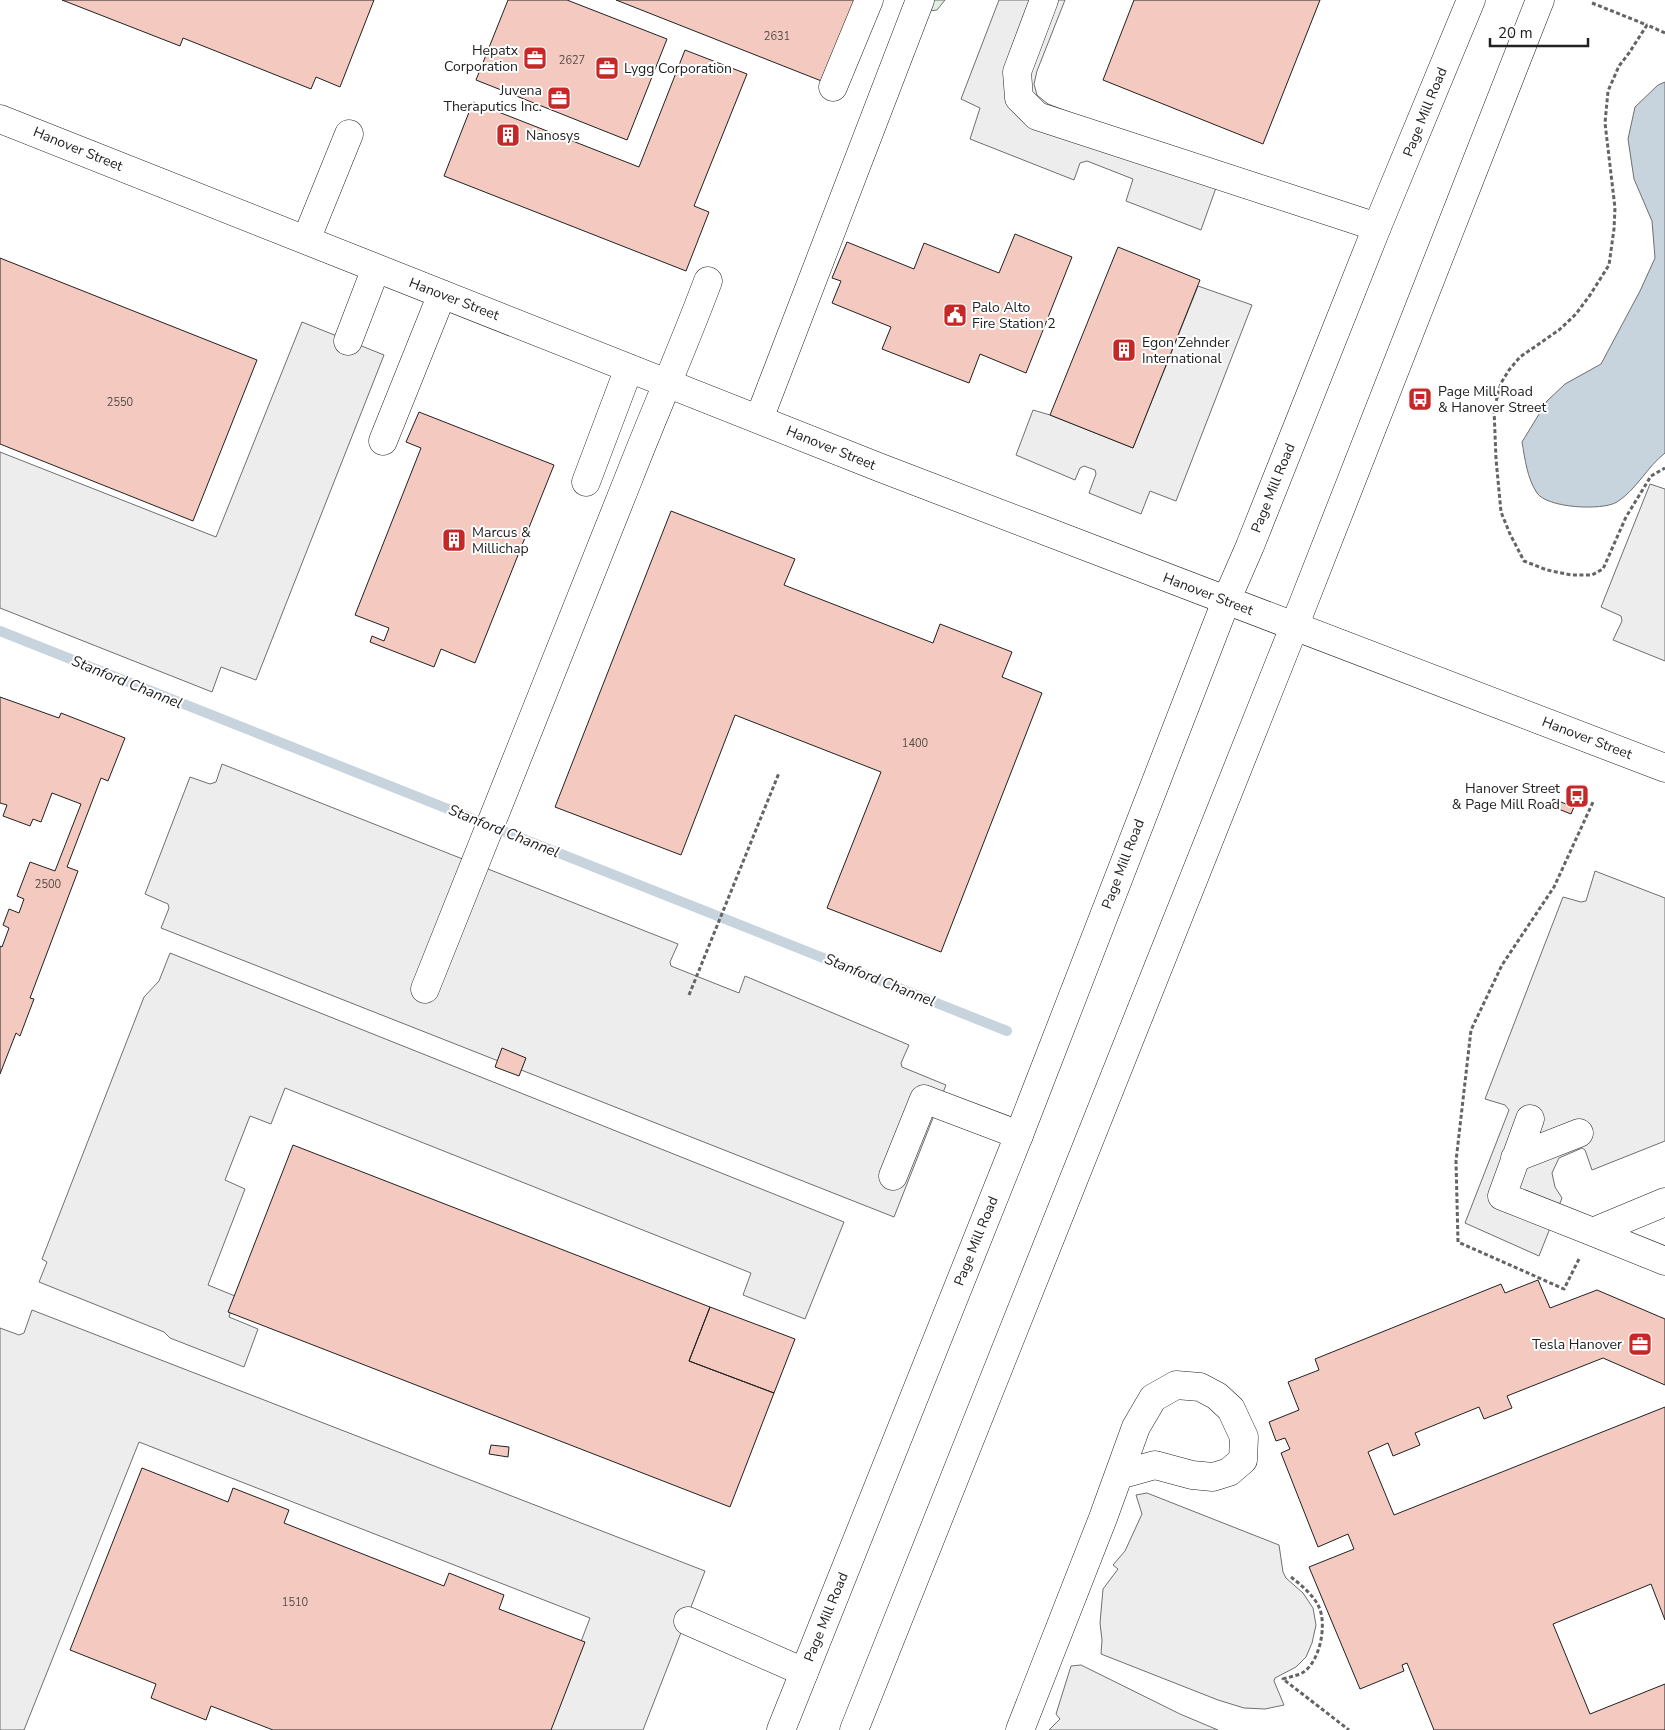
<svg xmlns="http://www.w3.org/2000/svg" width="1665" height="1730" font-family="'Nunito Sans',sans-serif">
<rect width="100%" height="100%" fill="#fff"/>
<path fill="#e0efe3" stroke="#6f6f6f" d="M 923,0 L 945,0 L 937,10 L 929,11 Z"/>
<path fill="#ededed" stroke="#6f6f6f" d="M 999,0 L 1065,0 L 1037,71 L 1034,84 L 1037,95 L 1048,104 L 1206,165 L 1223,168 L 1201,230 L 1126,201 L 1133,179 L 1087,161 L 1080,163 L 1074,180 L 970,139 L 980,108 L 961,99 Z
M 1198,286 L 1252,305 L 1176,501 L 1150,491 L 1141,514 L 1089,493 L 1096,474 L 1095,470 L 1084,466 L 1080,468 L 1075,480 L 1016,455 L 1033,410 L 1050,415 L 1133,448 Z
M 302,322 L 384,355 L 256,680 L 221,667 L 212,692 L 0,608 L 0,452 L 216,537 Z
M 1650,484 L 1665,489 L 1665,661 L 1613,640 L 1622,621 L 1621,616 L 1601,607 Z
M 222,764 L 678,944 L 670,962 L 671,966 L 739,993 L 745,976 L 909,1045 L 901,1063 L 902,1067 L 946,1085 L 894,1217 L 161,928 L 169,908 L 168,904 L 145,894 L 190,777 L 210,784 L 216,782 Z
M 1595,871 L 1665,898 L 1665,1141 L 1592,1170 L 1585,1150 L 1582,1148 L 1559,1158 L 1552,1173 L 1555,1187 L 1562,1198 L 1539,1256 L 1465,1223 L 1509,1110 L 1505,1105 L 1485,1099 L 1563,897 L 1581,902 L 1586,901 Z
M 170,953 L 844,1222 L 805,1319 L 743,1295 L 751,1273 L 285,1088 L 271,1124 L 250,1116 L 225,1180 L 245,1189 L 208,1285 L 235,1296 L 229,1317 L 258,1329 L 244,1367 L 170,1338 L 164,1332 L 39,1282 L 47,1262 L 42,1259 L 144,997 L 159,981 Z
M 32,1310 L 705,1571 L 643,1730 L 547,1730 L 590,1618 L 139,1442 L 24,1730 L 0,1730 L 0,1328 L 19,1335 L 24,1333 Z
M 1147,1493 L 1279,1545 L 1283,1572 L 1286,1578 L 1303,1593 L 1313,1608 L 1316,1625 L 1312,1643 L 1306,1657 L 1296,1667 L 1275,1678 L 1274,1681 L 1284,1705 L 1265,1709 L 1244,1708 L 1218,1700 L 1101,1654 L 1102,1640 L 1100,1623 L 1103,1589 L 1118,1569 L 1113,1565 L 1125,1551 L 1142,1514 L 1136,1495 Z
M 1081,1665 L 1180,1714 L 1218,1730 L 1049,1730 L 1060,1719 L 1056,1714 L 1071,1666 Z"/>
<path fill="#c7d3dd" stroke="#6f6f6f" d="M 1665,82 L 1665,453 C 1647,467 1637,489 1617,502 C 1602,511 1547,508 1537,493 C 1527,478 1525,459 1522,442 L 1547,401 L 1565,384 L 1601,364 L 1640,291 L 1655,258 L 1652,221 L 1634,179 L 1628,139 L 1635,107 L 1658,85 Z"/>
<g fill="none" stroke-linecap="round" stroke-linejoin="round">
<path stroke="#c7d3dd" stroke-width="10" d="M 0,631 L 1007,1031"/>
</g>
<path fill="#f3c9c0" stroke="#222" d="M 62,0 L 374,0 L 340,87 L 316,77 L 311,89 L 183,38 L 180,46 Z
M 508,0 L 567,0 L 667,39 L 627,140 L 476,80 Z
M 616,0 L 861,0 L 829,84 Z
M 1134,0 L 1320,0 L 1263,144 L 1103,80 Z
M 685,50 L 747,74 L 694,206 L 709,212 L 686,271 L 444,176 L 473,102 L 639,167 Z
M 1015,234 L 1072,257 L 1026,373 L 980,354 L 969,383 L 882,349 L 891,327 L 832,303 L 841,281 L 832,278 L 847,242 L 914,269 L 924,243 L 999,273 Z
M 1118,247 L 1200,280 L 1133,448 L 1050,415 Z
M 0,258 L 257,360 L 193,521 L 0,444 Z
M 419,412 L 554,465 L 475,663 L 441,649 L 434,667 L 370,642 L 372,636 L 384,641 L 389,628 L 355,615 L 421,448 L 406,442 Z
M 671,511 L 795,559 L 784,585 L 933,643 L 940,624 L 1012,652 L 1002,677 L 1042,693 L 941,952 L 827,908 L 881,772 L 735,715 L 681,855 L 555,807 Z
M 0,697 L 59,718 L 61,713 L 125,738 L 108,781 L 101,778 L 67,867 L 78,871 L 30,998 L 34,999 L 20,1036 L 16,1033 L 0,1074 L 0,946 L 2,947 L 9,928 L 3,925 L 9,909 L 19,913 L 24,899 L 17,896 L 30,862 L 55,871 L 81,804 L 52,793 L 41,822 L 33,819 L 30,826 L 3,816 L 7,805 L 0,803 Z
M 1553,799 L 1574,807 L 1571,814 L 1551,806 Z
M 502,1048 L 526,1058 L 519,1076 L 495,1067 Z
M 293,1145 L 710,1307 L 689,1361 L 774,1393 L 730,1507 L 228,1312 Z
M 1538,1280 L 1550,1308 L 1597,1290 L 1665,1319 L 1665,1385 L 1603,1358 L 1507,1396 L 1512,1408 L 1484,1419 L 1479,1407 L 1415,1433 L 1420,1445 L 1393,1456 L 1388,1443 L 1368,1452 L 1394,1515 L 1665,1407 L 1665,1620 L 1651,1584 L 1553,1624 L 1590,1714 L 1665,1684 L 1665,1730 L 1434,1730 L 1407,1663 L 1402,1665 L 1404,1671 L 1360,1689 L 1309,1567 L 1354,1549 L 1348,1534 L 1318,1547 L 1281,1453 L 1290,1449 L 1285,1438 L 1276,1441 L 1269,1422 L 1299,1410 L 1288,1382 L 1319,1370 L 1315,1359 L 1501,1284 L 1505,1293 Z
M 710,1307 L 795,1339 L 774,1393 L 689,1361 Z
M 491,1445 L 509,1447 L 508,1457 L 489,1454 Z
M 142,1468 L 228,1502 L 233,1488 L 289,1510 L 284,1523 L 444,1586 L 449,1573 L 504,1595 L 499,1609 L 585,1642 L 551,1730 L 273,1730 L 211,1706 L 206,1720 L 151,1698 L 156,1684 L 70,1650 Z"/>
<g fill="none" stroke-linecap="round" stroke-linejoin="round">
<g stroke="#222" stroke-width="29">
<path id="minor" d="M 1044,0 L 1017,72 L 1019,98 L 1037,116 L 1377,227
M 833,87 L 869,0
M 0,119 L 881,468 L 1665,768
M 306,240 L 349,134
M 348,341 L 376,268
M 759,419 L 920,0
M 383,441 L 442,294
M 586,482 L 629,368
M 425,989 C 494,820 561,650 628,480 C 654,413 683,348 708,281
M 1530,1119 L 1502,1196 L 1593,1232
M 1515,1158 L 1579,1133
M 893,1176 L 924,1099 L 1019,1135
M 1665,1202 L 1593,1232 L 1665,1261
M 688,1621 L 804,1672
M 1020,1730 L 1103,1518 L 1136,1427 L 1153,1398 L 1176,1385 L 1200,1387 L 1217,1396 L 1231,1409 L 1244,1437 L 1243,1460 L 1229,1472 L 1213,1477 L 1192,1475 L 1155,1465 L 1119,1475"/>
</g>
<g stroke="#222" stroke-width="29">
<path id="major" d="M 781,1730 L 1019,1135 L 1226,601 L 1250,546 L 1377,227 L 1471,0
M 854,1730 L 1294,627 L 1540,0"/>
</g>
<path stroke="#646464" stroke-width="3" stroke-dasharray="4 2.5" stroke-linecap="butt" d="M 1592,3 L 1647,25
M 1665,33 L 1647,25 L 1629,53 L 1619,66 L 1608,91 L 1605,123 L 1615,208 L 1614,229 L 1609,265 L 1590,295 L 1576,314 L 1559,330 L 1520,357 L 1509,370 L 1501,383 L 1494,409 L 1496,459 L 1501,512 L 1510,534 L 1524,561 L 1547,570 L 1571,575 L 1592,575 L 1603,569 L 1626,517 L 1651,476 L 1665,468
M 689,995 L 779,773
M 1579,1259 L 1564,1289 L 1458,1242 L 1456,1161 L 1471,1030 L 1502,965 L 1554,887 L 1593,802
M 1291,1577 C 1301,1585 1312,1594 1318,1605 C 1328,1623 1320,1663 1302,1673 C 1296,1676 1289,1677 1283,1679 L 1349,1730"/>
<use href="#minor" stroke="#fff" stroke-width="28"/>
<use href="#major" stroke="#fff" stroke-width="28"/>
</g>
<defs>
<g id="office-square" transform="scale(1.25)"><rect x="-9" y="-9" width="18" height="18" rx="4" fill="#c62828" stroke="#fff"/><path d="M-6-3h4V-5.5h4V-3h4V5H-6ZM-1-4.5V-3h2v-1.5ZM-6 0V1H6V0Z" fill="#fff"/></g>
<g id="building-square" transform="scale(1.25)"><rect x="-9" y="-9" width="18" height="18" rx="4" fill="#c62828" stroke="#fff"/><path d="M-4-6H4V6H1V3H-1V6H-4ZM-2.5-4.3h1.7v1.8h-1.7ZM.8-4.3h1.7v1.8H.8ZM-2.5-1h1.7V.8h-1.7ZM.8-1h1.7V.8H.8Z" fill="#fff"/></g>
<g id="civic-square" transform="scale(1.25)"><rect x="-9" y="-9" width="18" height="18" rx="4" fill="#c62828" stroke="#fff"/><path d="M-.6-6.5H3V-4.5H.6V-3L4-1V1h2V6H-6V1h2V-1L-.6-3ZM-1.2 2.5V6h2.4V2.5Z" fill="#fff"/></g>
<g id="bus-square" transform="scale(1.25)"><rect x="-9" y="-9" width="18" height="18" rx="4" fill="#c62828" stroke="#fff"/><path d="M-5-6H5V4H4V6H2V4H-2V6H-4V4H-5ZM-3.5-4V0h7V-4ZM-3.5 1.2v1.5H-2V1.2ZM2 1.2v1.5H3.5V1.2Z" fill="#fff"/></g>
</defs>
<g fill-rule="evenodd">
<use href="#office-square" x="535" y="58"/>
<use href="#office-square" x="607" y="68"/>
<use href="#office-square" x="559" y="98"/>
<use href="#building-square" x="508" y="135"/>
<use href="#civic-square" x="955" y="315"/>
<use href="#building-square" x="1124" y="350"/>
<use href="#bus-square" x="1420" y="399"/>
<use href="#building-square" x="454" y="540"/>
<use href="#bus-square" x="1577" y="796"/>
<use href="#office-square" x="1640" y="1344"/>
</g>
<g text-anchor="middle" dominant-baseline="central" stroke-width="4" stroke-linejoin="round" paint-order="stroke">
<g font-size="11" fill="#564c4a">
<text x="777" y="36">2631</text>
<text x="572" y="60">2627</text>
<text x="120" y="402">2550</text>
<text x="915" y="743">1400</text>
<text x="48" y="884">2500</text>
<text x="295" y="1602">1510</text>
</g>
<g font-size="14" fill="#222" stroke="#fff" text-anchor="start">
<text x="518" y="50" text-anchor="end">Hepatx<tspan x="518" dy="16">Corporation</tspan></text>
<text x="624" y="68">Lygg Corporation</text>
<text x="542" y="90" text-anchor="end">Juvena<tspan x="542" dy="16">Theraputics Inc.</tspan></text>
<text x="526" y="135">Nanosys</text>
<text x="972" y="307">Palo Alto<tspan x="972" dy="16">Fire Station 2</tspan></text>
<text x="1142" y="342">Egon Zehnder<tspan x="1142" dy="16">International</tspan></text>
<text x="1438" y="391">Page Mill Road<tspan x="1438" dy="16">&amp; Hanover Street</tspan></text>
<text x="472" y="532">Marcus &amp;<tspan x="472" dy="16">Millichap</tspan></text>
<text x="1560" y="788" text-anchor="end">Hanover Street<tspan x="1560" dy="16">&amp; Page Mill Road</tspan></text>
<text x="1622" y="1344" text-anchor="end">Tesla Hanover</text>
</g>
<g font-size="14" fill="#222" stroke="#fff">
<text transform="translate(1425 112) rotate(-68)">Page Mill Road</text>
<text transform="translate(78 149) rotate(22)">Hanover Street</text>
<text transform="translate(454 299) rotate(21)">Hanover Street</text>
<text transform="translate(831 448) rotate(22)">Hanover Street</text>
<text transform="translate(1273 488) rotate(-68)">Page Mill Road</text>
<text transform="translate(1208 594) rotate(21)">Hanover Street</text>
<text transform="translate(1587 738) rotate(21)">Hanover Street</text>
<text transform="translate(1123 864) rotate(-69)">Page Mill Road</text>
<text transform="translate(976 1241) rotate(-68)">Page Mill Road</text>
<text transform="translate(826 1617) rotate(-68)">Page Mill Road</text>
</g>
<g font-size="15" font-style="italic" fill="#222" stroke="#fff">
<text transform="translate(127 682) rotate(22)">Stanford Channel</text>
<text transform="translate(504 831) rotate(22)">Stanford Channel</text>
<text transform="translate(880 980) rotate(22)">Stanford Channel</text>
</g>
</g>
<path d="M1490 38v8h98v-8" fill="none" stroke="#222222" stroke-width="2.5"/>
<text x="1498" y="38" font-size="15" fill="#222222" stroke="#ffffff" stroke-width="4" paint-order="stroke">20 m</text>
</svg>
